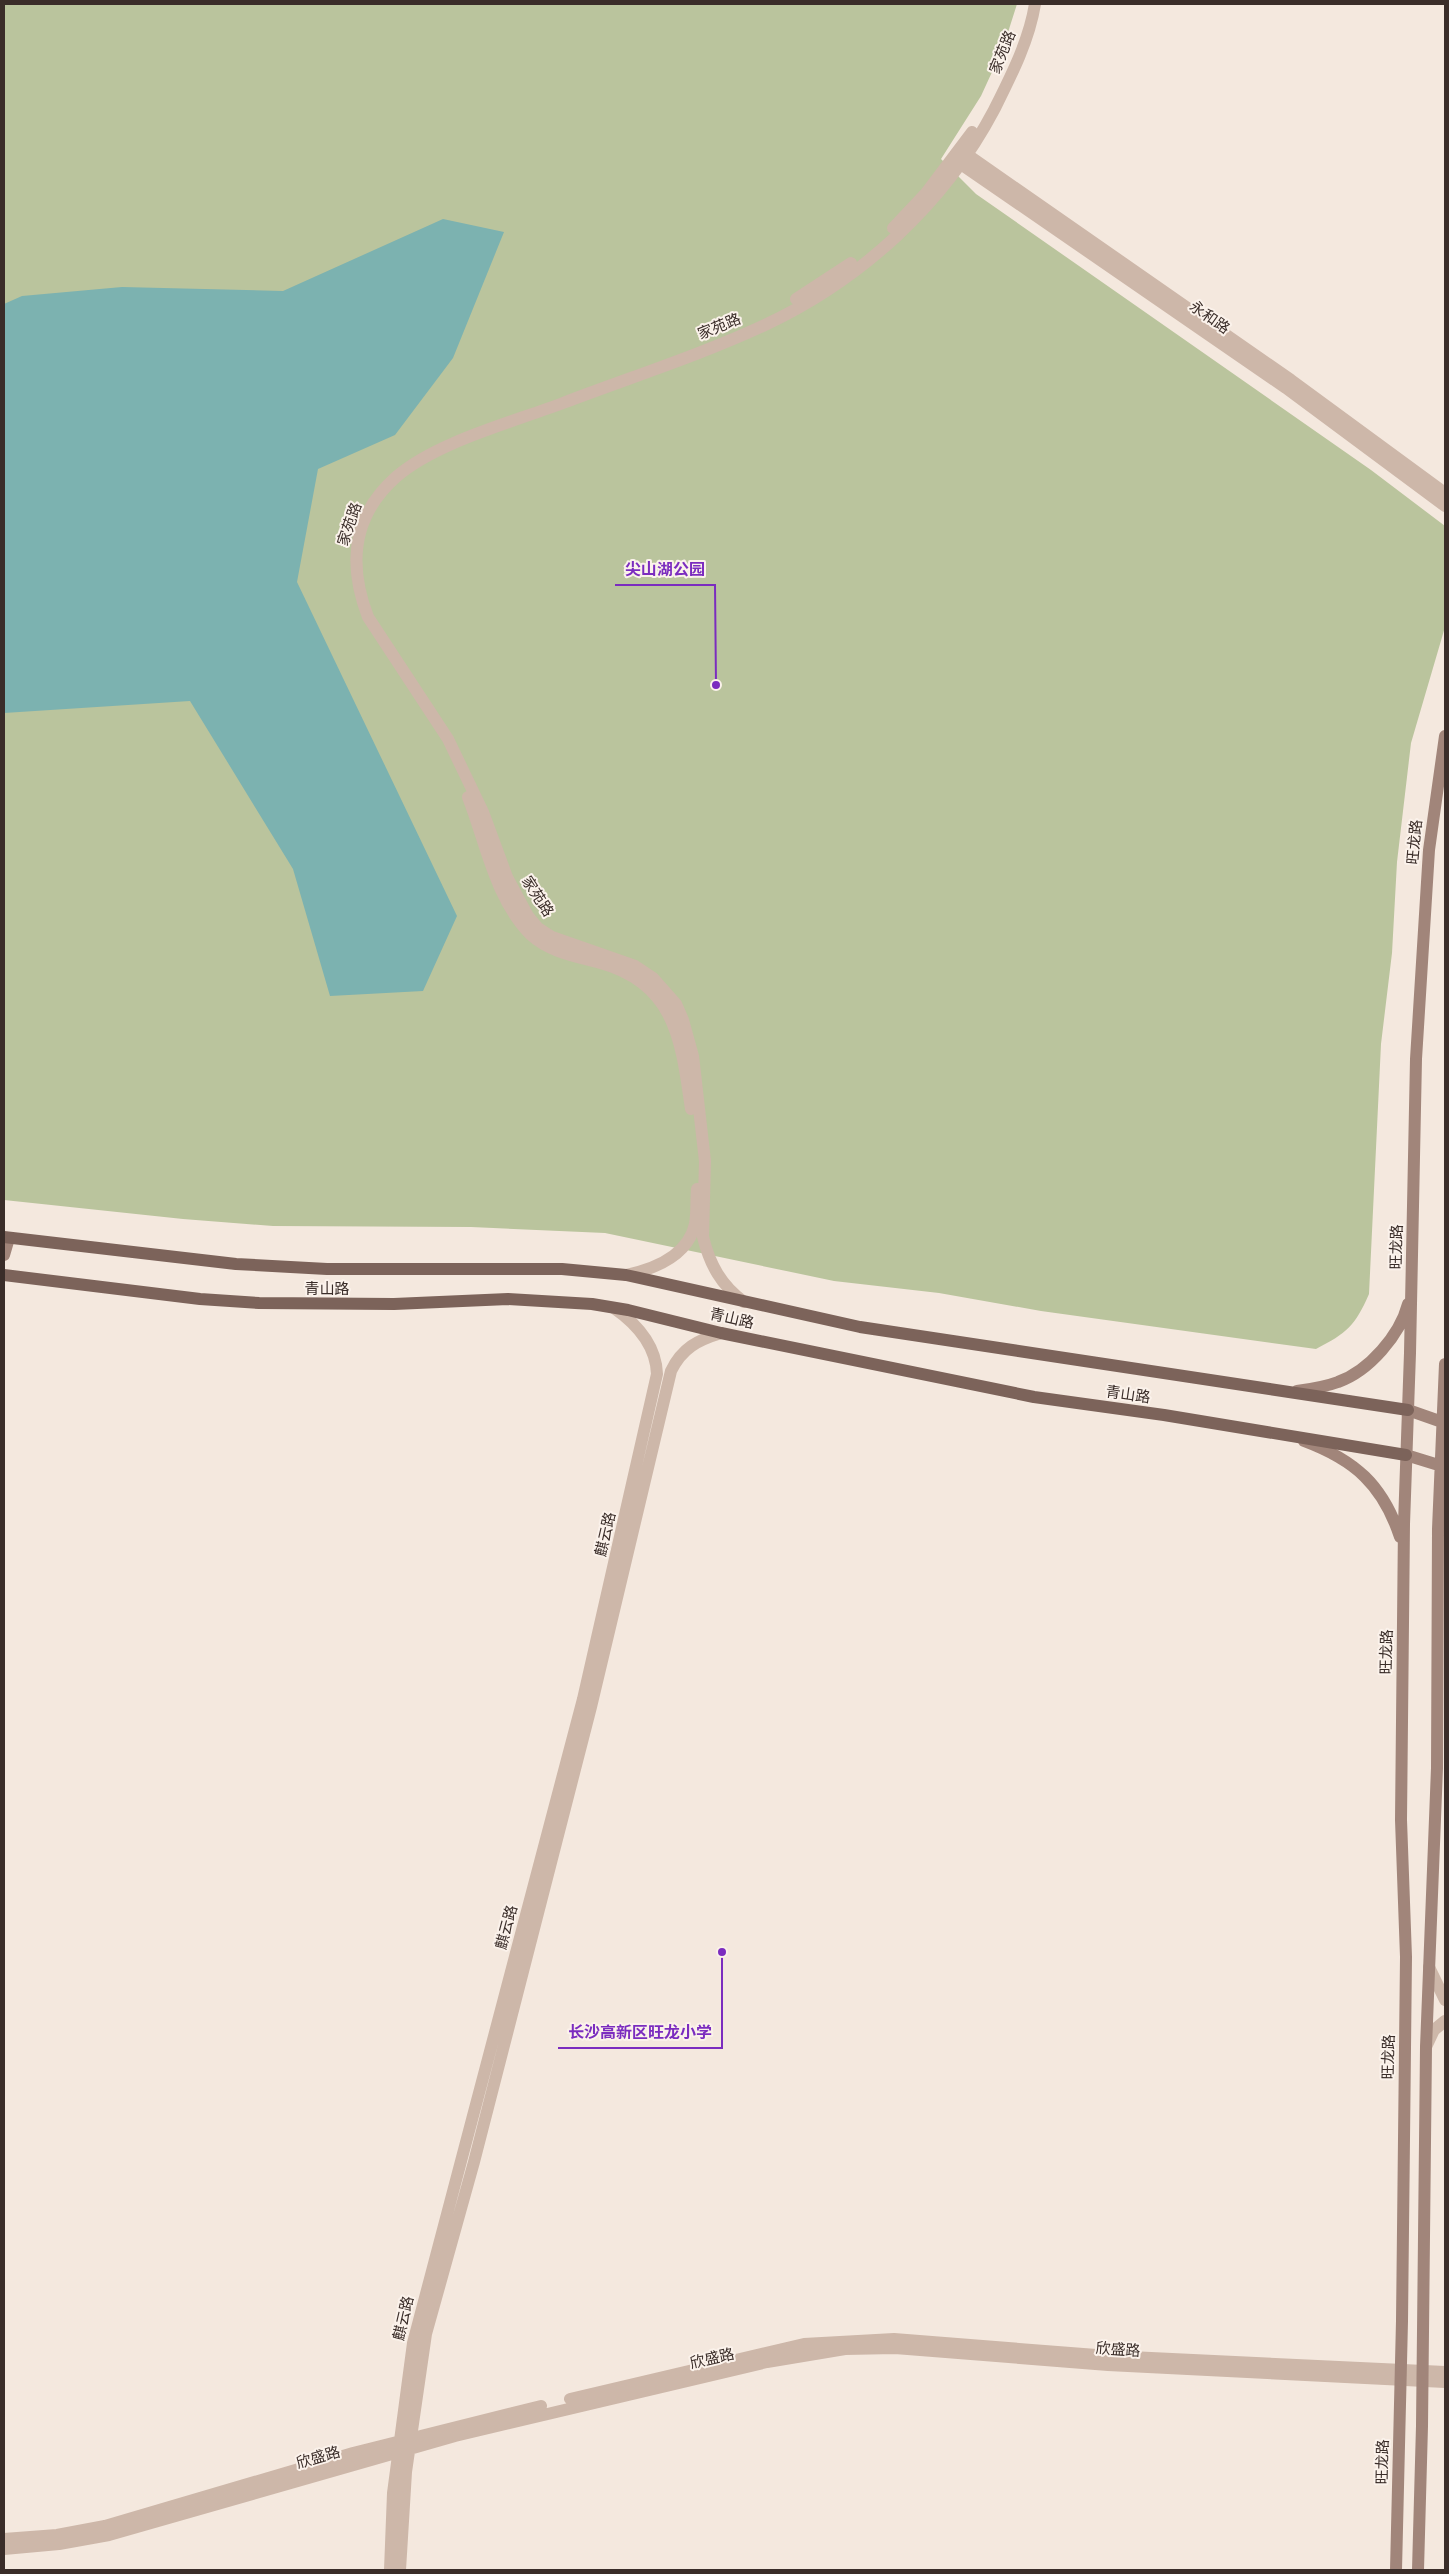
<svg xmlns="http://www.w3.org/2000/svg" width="1449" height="2574" font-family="'Titillium Web','Noto Sans SC',sans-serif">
<rect width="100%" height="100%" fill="#f4e8de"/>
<path fill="#bac49d" d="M 4,4 L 1017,4 L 1003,48 L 981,96 L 941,159 L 976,194 L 1371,470 L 1445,526 L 1445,627 L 1411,743 L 1397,862 L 1392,953 L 1381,1044 L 1369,1294 C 1355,1326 1347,1333 1316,1349 L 1041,1311 L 939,1293 L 834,1281 L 605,1233 L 471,1227 L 273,1226 L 183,1219 L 4,1200 Z"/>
<path fill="#7cb2b0" d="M 443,219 L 504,232 L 453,358 L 395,435 L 318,469 L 297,582 L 457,916 L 423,991 L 330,996 L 293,869 L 190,701 L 4,713 L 4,304 L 22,296 L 122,287 L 283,291 Z"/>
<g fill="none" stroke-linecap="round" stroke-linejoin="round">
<path stroke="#cdb7a9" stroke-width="12" d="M 1429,1967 L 1445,2000
M 1426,2047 L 1434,2030 L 1445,2021"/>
<path stroke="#cdb7a9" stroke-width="12" d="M 962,151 L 1291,380 L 1445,493
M 955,160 L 1286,388 L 1445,506
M 893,228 L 926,193 L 972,132
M 796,299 L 851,263
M 468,797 C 486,843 495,899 531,935 C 548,951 574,956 597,962 C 676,983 681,1040 691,1109
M 626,1275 C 654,1269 688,1256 695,1224 C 697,1213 696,1200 697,1189
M 744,1302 C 721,1285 710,1265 703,1237 L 705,1161 L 693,1056 L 683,1020 L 676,1004 L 653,978 L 635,966 L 552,937 L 538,928 L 528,916 L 507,877 L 483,812 L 448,739 L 368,617 C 348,565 352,516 396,477 C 436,442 513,422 563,403 C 631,377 701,355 767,324 C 862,279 945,203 994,110 C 1011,76 1029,41 1035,4
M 570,2399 L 804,2344 L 894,2339 L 1109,2356 L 1445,2372
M 4,2539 L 57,2535 L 105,2526 L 353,2453 L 541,2406
M 4,2549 L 59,2544 L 109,2535 L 455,2436 L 767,2362 L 845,2349 L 895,2348 L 1108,2365 L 1445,2382
M 390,2570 L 393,2493 L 413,2343 L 583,1699 L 657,1374 C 656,1345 637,1324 614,1308
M 400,2570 L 406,2472 L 426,2334 L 474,2162 L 591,1707 L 671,1371 C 682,1348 698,1340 721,1333"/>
<path stroke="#a1857a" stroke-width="12" d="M 4,1255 L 9,1238
M 1297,1391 C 1311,1389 1325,1387 1338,1382 C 1369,1371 1400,1335 1408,1304
M 1408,1410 L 1445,1423
M 1304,1441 C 1355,1460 1383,1485 1400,1537
M 1406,1455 L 1445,1467
M 1396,2570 L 1402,2321 L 1406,1957 L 1401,1820 L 1404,1524 L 1410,1353 L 1416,1059 L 1429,850 L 1445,736
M 1418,2570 L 1422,2426 L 1426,2047 L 1437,1768 L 1438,1529 L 1445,1364"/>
<path stroke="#7c635a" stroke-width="12" d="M 4,1237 L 236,1264 L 327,1269 L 562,1269 L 626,1275 L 860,1327 L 1408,1410
M 4,1275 L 200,1299 L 259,1303 L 394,1304 L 508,1299 L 592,1304 L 628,1310 L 721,1333 L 1034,1397 L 1164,1415 L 1406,1455"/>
</g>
<g text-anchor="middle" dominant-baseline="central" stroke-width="4" stroke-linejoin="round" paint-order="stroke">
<g font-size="15" fill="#3a2d29" stroke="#fbf2eb">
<text transform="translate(1002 52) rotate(-68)">家苑路</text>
<text transform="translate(1210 317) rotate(35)">永和路</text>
<text transform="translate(719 326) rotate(-22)">家苑路</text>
<text transform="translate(349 524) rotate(-71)">家苑路</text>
<text transform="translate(1414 842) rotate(-85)">旺龙路</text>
<text transform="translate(538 896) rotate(57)">家苑路</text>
<text transform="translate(1396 1247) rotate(-89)">旺龙路</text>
<text x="327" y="1288">青山路</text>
<text transform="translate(732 1318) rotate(13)">青山路</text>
<text transform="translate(1128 1394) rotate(8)">青山路</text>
<text transform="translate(605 1534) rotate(-77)">麒云路</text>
<text transform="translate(1386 1652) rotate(-89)">旺龙路</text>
<text transform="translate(506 1927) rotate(-75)">麒云路</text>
<text transform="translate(1388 2057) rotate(-89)">旺龙路</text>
<text transform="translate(403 2318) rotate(-77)">麒云路</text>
<text transform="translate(1118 2349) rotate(4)">欣盛路</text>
<text transform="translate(712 2358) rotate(-13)">欣盛路</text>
<text transform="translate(318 2457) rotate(-16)">欣盛路</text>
<text transform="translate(1382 2462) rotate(-89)">旺龙路</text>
</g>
</g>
<path fill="none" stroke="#7b2cbf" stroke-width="2" d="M716 685L715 585H615M722 1952L722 2048H558"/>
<g fill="#7b2cbf" stroke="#fbf2eb" stroke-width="2">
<circle cx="716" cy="685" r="5"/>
<circle cx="722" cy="1952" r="5"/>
</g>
<g font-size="16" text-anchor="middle" font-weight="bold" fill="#7b2cbf" stroke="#fbf2eb" stroke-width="4" stroke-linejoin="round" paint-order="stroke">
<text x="665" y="575">尖山湖公园</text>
<text x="640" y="2038">长沙高新区旺龙小学</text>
</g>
<rect width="1449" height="2574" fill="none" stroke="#3a2d29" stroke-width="10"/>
</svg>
